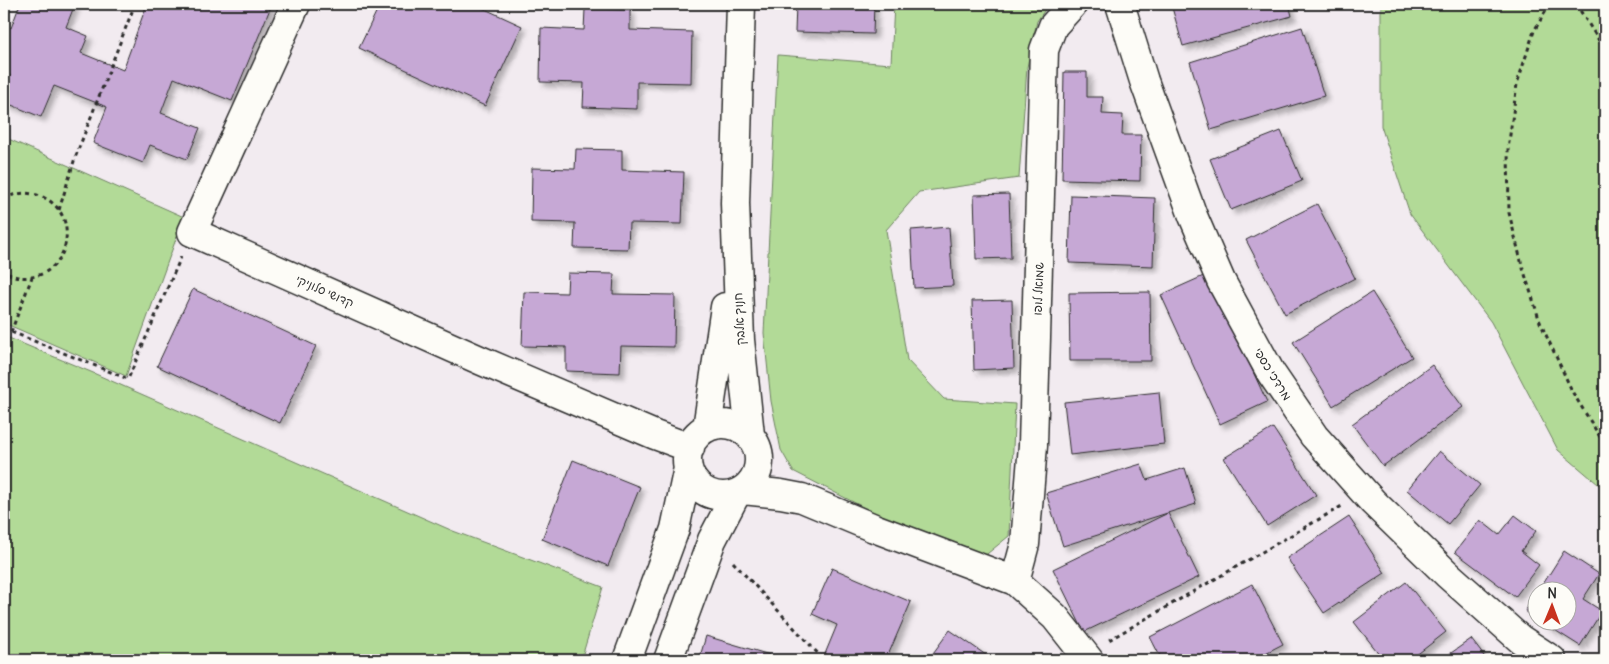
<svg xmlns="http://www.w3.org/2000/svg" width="1609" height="664" font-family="Delius,'Playpen Sans Hebrew',sans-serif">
<defs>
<filter id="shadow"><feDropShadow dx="4.5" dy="4.5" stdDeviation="2.5" flood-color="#0004"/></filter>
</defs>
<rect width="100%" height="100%" fill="#f2ebf0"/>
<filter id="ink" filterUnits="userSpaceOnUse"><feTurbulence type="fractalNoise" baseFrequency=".02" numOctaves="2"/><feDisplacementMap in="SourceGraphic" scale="10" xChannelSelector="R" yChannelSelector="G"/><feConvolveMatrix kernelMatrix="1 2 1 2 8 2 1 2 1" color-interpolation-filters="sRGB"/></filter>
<g filter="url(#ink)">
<path fill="#b2da97" stroke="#6e8261" d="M 894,4 L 1049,4 L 1037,21 L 1027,67 L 1019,178 L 919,192 L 886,230 L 907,360 L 944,399 L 1015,404 L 1009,536 L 982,558 L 898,525 L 793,471 L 781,450 L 771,401 L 764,333 L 778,55 L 891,64 Z
M 1381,4 L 1605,4 L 1605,490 L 1558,450 L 1491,322 L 1410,214 L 1381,126 Z
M 4,137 L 184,217 L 126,376 L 4,323 Z
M 4,336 L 91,372 L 453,531 L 603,587 L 581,660 L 4,660 Z"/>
<path fill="#c6a8d5" stroke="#2b2b2b" filter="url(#shadow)" d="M 20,4 L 75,4 L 66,27 L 88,36 L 81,53 L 123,70 L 147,4 L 272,4 L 232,101 L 174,78 L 161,113 L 200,128 L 187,159 L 150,145 L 143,163 L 93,143 L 107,107 L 54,86 L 41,117 L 4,102 L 4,93 L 10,75 L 4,73 L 4,25 L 11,28 Z
M 380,4 L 474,4 L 522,26 L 485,106 L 359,48 Z
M 796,4 L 874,4 L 873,34 L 795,32 Z
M 1171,4 L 1289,4 L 1292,16 L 1183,46 Z
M 585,9 L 630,10 L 630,30 L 692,32 L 691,83 L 637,82 L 637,109 L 583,107 L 584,83 L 540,82 L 541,28 L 584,30 Z
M 1302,27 L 1324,96 L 1211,130 L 1190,62 Z
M 1064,72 L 1087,72 L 1087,97 L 1103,97 L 1102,114 L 1123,115 L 1122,135 L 1141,135 L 1140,181 L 1062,179 Z
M 1281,131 L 1302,181 L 1231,210 L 1210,159 Z
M 576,149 L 622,150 L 622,170 L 684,172 L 682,224 L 629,223 L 628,249 L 574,248 L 575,223 L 531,222 L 532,168 L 575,169 Z
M 1009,194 L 1011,258 L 976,259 L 974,195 Z
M 1071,195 L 1155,198 L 1153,266 L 1069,263 Z
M 1317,204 L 1355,278 L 1285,314 L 1246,240 Z
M 949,227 L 953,286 L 914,288 L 911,230 Z
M 568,273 L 614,274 L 613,294 L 675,295 L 674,347 L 621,346 L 620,373 L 566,371 L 566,347 L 522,346 L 524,292 L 567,293 Z
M 1208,274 L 1267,402 L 1220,424 L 1161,295 Z
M 193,289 L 316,346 L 280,423 L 157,366 Z
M 1150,292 L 1151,361 L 1070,361 L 1069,293 Z
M 1372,292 L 1412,357 L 1333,406 L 1293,342 Z
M 1012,300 L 1014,368 L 974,370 L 972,301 Z
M 1432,365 L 1463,407 L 1383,466 L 1352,424 Z
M 1159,392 L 1164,444 L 1070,455 L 1064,402 Z
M 1273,428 L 1316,495 L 1267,526 L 1224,458 Z
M 1439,451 L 1480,485 L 1448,524 L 1407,490 Z
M 573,460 L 640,487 L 608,566 L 542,539 Z
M 1141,464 L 1147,480 L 1185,468 L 1196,504 L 1063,546 L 1046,493 Z
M 1168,513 L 1199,577 L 1084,632 L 1053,569 Z
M 1515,515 L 1536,531 L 1521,551 L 1539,565 L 1515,597 L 1455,552 L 1480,520 L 1499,535 Z
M 1349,517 L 1385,573 L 1324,613 L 1287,558 Z
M 1564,551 L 1599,574 L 1583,599 L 1602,611 L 1580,646 L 1542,622 L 1566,622 L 1566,592 L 1538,592 Z
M 832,568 L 911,602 L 886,660 L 840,660 L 825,654 L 837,625 L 812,614 Z
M 1406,582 L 1446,632 L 1410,660 L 1384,660 L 1354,622 Z
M 1252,584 L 1283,644 L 1252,660 L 1162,660 L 1150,637 Z
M 1536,594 L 1536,618 L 1525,611 Z
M 950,630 L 993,660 L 928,660 Z
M 706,636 L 770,655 L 769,660 L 699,660 Z
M 1471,639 L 1487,660 L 1441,660 Z
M 1293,656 L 1296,660 L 1285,660 Z"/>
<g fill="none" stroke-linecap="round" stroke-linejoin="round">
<g stroke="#2b2b2b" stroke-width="31">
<path id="minor" d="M 296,4 L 192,232 L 482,361 L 655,435 L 690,448
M 741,4 L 735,203 L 740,340 L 750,435
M 1120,4 L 1144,81 L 1193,216 L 1221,281 L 1271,373 L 1314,436 L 1373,502 L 1447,574 L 1520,639 L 1552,660
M687 460a36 36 0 1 1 72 0a36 36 0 1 1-72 0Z
M 707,428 L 725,307
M 743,490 L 781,494 L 802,498 L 874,528 L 1015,581 L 1055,617 L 1089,660
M 1015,581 L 1025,544 L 1033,445 L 1044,50 L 1053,26 L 1073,4
M 627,660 L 675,529 L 688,468
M 668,660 L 712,540 L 736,494"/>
</g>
<path stroke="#2b2b2b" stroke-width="3" stroke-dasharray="4 4" stroke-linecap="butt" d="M 1550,4 L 1534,31 L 1517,84 L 1508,149 L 1509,213 L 1522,265 L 1540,322 L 1573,393 L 1605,445
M 1576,4 L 1605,50
M 4,199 C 13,194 23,192 33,194 C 86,205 72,284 18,277 C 14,276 8,274 4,272
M 59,210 L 75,158 L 135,4
M 4,329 L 128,379 L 181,257
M 11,332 L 32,277
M 733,562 L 824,660
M 1109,640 L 1342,506"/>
<use href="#minor" stroke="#fdfcf7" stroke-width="28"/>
</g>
</g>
<g text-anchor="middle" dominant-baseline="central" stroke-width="5" stroke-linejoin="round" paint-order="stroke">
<g font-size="12" fill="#2b2b2b" stroke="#fdfcf7">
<text transform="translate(1038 289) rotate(-88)">שמואל לופו</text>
<text transform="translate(325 291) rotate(24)">קדושי סלוניקי</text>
<text transform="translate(739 319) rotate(-93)">חנוך אלבק</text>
<text transform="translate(1273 374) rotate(58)">מרדכי כספי</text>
</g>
</g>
<rect width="1609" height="664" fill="none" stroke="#fdfcf7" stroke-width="20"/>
<rect x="10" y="10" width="1589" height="644" fill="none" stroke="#2b2b2b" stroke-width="2" filter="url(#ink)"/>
<g transform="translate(1552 606) rotate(1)"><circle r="24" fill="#fdfcf7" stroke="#a9a8a5"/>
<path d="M0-4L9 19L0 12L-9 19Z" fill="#c8321e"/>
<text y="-8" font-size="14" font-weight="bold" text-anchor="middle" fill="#2b2b2b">N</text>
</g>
</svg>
